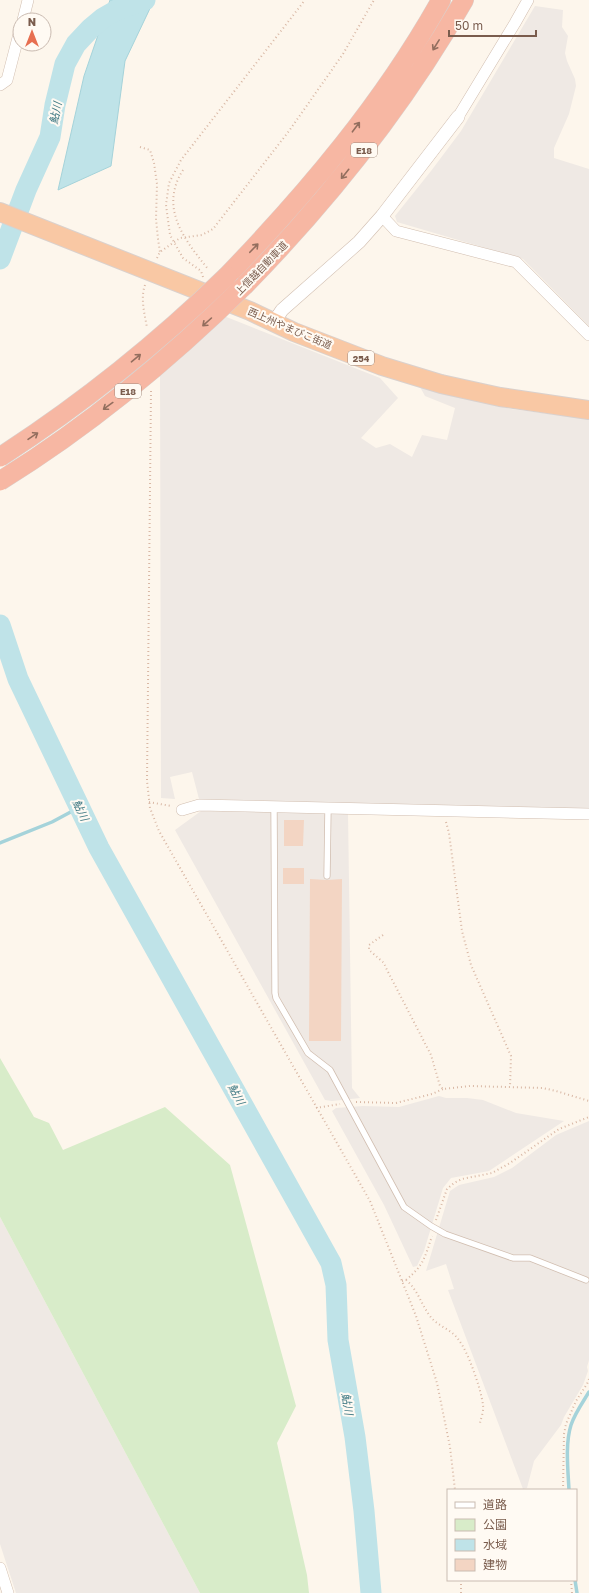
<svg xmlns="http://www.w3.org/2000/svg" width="589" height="1593" font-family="'Golos Text','Noto Sans JP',sans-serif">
<rect width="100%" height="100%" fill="#fdf6ec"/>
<path fill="#efe9e4" d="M 535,6 L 563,10 L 562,27 L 568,36 L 565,53 L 567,61 L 575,79 L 576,86 L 569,114 L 554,148 L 554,158 L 589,169 L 589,326 L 523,259 L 397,222 L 395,216 L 431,171 L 461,131 Z
M 224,316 L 380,378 L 398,398 L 361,438 L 376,448 L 390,444 L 412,457 L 422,435 L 447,440 L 455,408 L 425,396 L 420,387 L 511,409 L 589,419 L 589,810 L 199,799 L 192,772 L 170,777 L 175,799 L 161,798 L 160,374 Z
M 201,811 L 348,813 L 352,1088 L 360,1098 L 332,1101 L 325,1100 L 175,830 Z
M 439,1096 L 446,1098 L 467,1098 L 483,1100 L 516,1113 L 564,1121 L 489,1171 L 451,1178 L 443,1188 L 424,1251 L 417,1266 L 413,1267 L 384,1205 L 332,1111 L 336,1108 L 363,1106 L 399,1107 Z
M 589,1121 L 589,1360 L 587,1367 L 588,1371 L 583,1385 L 564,1417 L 561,1425 L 534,1461 L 527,1488 L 523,1489 L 448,1290 L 454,1289 L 446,1264 L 426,1271 L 450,1191 L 459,1185 L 494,1177 L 512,1168 L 556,1135 Z
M 0,1217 L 200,1593 L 16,1593 L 0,1544 Z"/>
<path fill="#d8ecc9" d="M 0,1058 L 34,1117 L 49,1123 L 63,1150 L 165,1107 L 230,1165 L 296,1406 L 277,1443 L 307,1575 L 309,1593 L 200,1593 L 0,1217 Z"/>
<path fill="#bfe3e8" stroke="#a5d3da" d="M 110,0 L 154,0 L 125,61 L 111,166 L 58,190 L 84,76 Z"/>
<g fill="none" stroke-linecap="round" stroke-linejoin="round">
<path stroke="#a5d3da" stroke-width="3.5" d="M 0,843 L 52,822 L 80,807
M 569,1490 C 568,1470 565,1444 571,1425 C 575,1413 583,1402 589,1392
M 575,1580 L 577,1593"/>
<path stroke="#bfe3e8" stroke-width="21" d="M 0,259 L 26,190 L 50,137 L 55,105 L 65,64 L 76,44 L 91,28 L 103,18 L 117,10 L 145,0
M 0,625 L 18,679 L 99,848 L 331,1263 L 336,1285 L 338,1340 L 355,1437 L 364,1511 L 371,1593"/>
</g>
<path fill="#f3d5c3" d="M 284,820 L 304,820 L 303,846 L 284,846 Z
M 283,868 L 304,868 L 304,884 L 283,884 Z
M 310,879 L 327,880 L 342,879 L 341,1041 L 309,1041 Z"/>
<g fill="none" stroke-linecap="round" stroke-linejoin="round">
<g stroke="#d1beb0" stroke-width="7">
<path id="service" d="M 274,808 L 275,993 L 276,998 L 308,1053 L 330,1070 L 404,1207 L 431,1226 L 445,1234 L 513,1258 L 530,1258 L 586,1280
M 327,876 L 328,809"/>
</g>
<g stroke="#d1beb0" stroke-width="12">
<path id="minor" d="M 23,20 L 28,0
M 0,85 L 7,80 L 20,30
M 458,117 L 515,23 L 528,0
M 382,216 L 396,231 L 516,262 L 589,335
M 182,810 L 199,805 L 589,814
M 0,1568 L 8,1593"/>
</g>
<g stroke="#d1beb0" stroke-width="14">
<path id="tertiary" d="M 274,322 L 282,310 L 359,242 L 382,216 L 458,117"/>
</g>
<g stroke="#dad1cd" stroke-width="20">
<path id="trunk" d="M 0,212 L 250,311 L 294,332 L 382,366 L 441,384 L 500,397 L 589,410"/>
</g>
<g stroke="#dad1cd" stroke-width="20">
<path id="motorway" d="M 227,276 C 308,192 384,102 441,0
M 245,285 C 329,199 404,105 464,0"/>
</g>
<path stroke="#d9b8a5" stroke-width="2" stroke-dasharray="1 3" stroke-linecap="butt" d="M 140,147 L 150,150 L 154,163 L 157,184 L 156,219 L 158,239 L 160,252
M 183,170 C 159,208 184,239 208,269
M 157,258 L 160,252 L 180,238 L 202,235 L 213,229 L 289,131 L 343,54 L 374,0
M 203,277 L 201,271 L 183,258 L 170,235 L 166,205 L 169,183 L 181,160 L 305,0
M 145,285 C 140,299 145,315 147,328
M 151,391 L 147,781 L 150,808 L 159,831 L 370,1201 L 416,1316 L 437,1383 L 450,1447 L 455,1490
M 149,802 L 171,806
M 446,822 L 449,833 L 462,931 L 471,965 L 511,1056 L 510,1087
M 383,935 L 369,945 L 369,950 L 384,963 L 386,968 L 431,1055 L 440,1086 L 443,1089 L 470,1086 L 543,1088 L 556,1091 L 589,1101
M 356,1102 L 396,1103 L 432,1094 L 443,1089
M 316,1108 L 340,1104
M 436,1220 L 447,1189 L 454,1183 L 462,1179 L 492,1173 L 510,1163 L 559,1129 L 589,1117
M 406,1280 C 424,1265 425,1257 432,1236
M 402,1281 L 406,1280 C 418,1290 421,1304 430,1316 C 437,1326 451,1329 458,1339 C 468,1351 481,1389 483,1405 C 484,1411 481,1418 480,1423
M 563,1490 L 564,1434 L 566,1424 L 576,1401 L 587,1384 L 589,1379
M 571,1580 L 572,1593
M 461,1593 L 461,1580"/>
<use href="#service" stroke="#fff" stroke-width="5.5"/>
<use href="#minor" stroke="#fff" stroke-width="11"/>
<use href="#tertiary" stroke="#fff" stroke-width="13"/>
<use href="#trunk" stroke="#f9c8a4" stroke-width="18"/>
<use href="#motorway" stroke="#f7b7a3" stroke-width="19"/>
<g stroke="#dad1cd" stroke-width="20" stroke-linecap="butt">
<path id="motorway-bridge" d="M 0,457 C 82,404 157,344 227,276
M 0,481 C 89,426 170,359 245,285"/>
</g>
<use href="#motorway-bridge" stroke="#f7b7a3" stroke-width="19"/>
</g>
<defs><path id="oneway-shaft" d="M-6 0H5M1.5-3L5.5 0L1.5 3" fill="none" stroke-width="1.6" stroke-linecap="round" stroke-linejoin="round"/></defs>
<g stroke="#936e5e">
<use href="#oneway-shaft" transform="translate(436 45) rotate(122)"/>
<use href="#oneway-shaft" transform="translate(356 127) rotate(-53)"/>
<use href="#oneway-shaft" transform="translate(345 174) rotate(129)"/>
<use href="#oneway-shaft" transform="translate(254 248) rotate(-46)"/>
<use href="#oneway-shaft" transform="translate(207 322) rotate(138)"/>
<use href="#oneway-shaft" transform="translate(136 358) rotate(-40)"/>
<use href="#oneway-shaft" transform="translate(108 406) rotate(144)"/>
<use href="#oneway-shaft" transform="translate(33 436) rotate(-34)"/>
</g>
<g text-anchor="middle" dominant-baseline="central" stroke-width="4" stroke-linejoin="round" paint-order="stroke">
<g fill="#fffaf3" stroke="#a28b7f" stroke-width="1">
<rect x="351" y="143" width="26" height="14" rx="3"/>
<rect x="348" y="351" width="26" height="14" rx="3"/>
<rect x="115" y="384" width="26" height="14" rx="3"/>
</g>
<g font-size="9" font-weight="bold" fill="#7a5c4d">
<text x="364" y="150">E18</text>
<text x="361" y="358">254</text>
<text x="128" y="391">E18</text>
</g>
<g font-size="10" fill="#7a5c4d" stroke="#fffaf3">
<text transform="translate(261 268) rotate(-46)">上信越自動車道</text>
<text transform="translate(290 328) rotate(23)">西上州やまびこ街道</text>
</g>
<g font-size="11" font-style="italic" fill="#437c86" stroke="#fffaf3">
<text transform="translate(55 113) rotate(-79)">鮎川</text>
<text transform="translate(81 810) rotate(64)">鮎川</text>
<text transform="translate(237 1094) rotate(61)">鮎川</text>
<text transform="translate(348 1404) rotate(81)">鮎川</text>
</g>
</g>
<rect x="447" y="1489" width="130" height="92" fill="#fffaf3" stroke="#cabbb1"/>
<rect x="455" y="1502" width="20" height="6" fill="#ffffff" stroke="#cabbb1"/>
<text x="483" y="1509" font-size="12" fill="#7a5c4d">道路</text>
<rect x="455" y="1519" width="20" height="12" fill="#d8ecc9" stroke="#cabbb1"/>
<text x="483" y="1529" font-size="12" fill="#7a5c4d">公園</text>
<rect x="455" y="1539" width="20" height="12" fill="#bfe3e8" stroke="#cabbb1"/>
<text x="483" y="1549" font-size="12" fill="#7a5c4d">水域</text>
<rect x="455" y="1559" width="20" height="12" fill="#f3d5c3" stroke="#cabbb1"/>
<text x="483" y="1569" font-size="12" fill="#7a5c4d">建物</text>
<g transform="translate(32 32)"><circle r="19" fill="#fffaf3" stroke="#cabbb1"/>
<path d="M0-3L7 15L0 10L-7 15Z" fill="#e76f51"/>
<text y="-6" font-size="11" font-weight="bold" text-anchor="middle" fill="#7a5c4d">N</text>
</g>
<path d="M449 30v6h87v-6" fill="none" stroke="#7a5c4d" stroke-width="2"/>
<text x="455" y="30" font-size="12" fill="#7a5c4d" stroke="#fffaf3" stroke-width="3" paint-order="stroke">50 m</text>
</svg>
